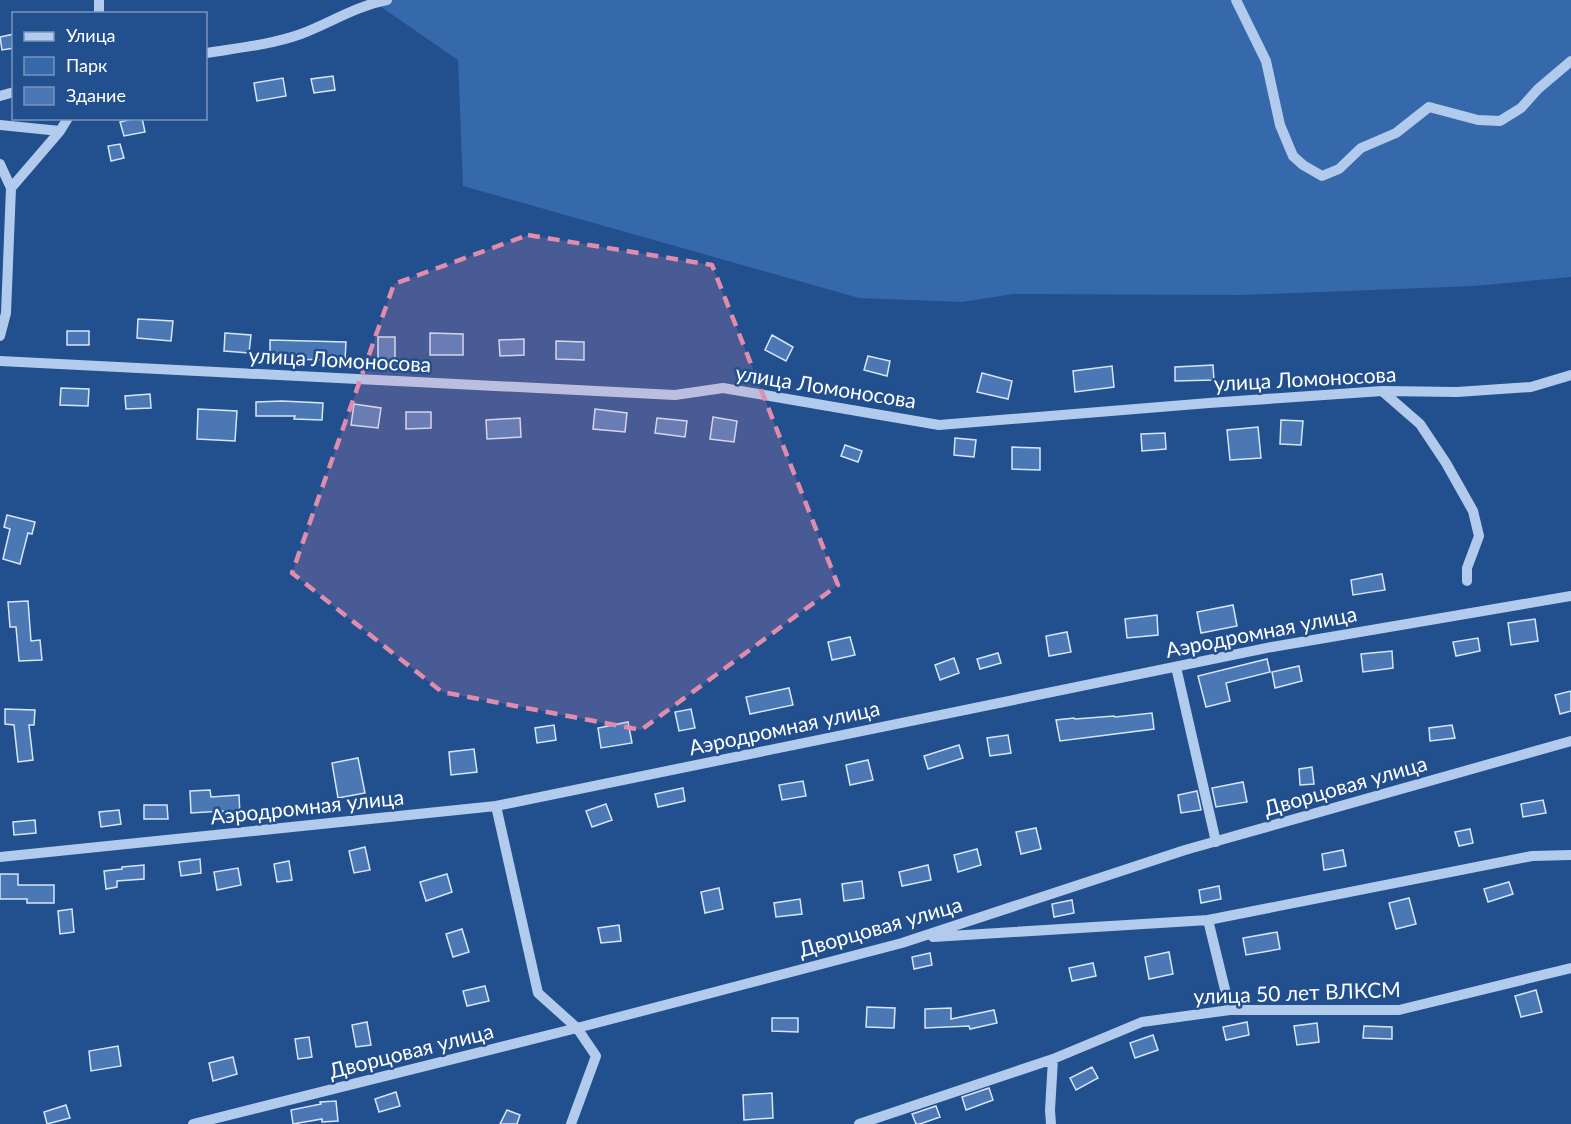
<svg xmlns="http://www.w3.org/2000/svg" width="1571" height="1124" font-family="Lato,sans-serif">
<rect width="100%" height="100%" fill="#224f8e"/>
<path fill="#3669ab" d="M 371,0 L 1571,0 L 1571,277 L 1474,286 L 1242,295 L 1013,294 L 962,302 L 859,298 L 463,186 L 458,60 Z"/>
<path fill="#4b78b5" stroke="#d7e5f9" stroke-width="1.5" d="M 14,34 L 14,48 L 2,50 L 0,37 Z
M 333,76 L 335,90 L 314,93 L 311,79 Z
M 283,78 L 286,96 L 257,101 L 254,83 Z
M 136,118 L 142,118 L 145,132 L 124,136 L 120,122 Z
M 120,144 L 124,158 L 111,161 L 108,146 Z
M 138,319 L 173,321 L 171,341 L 137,338 Z
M 67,331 L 89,331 L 89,345 L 67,345 Z
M 225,333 L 251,335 L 249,353 L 224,351 Z
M 430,333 L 463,334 L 463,355 L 430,355 Z
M 772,335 L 793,347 L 786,361 L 765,350 Z
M 378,337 L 395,337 L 395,361 L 378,361 Z
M 524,339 L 524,355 L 500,356 L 499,340 Z
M 270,340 L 346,342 L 345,360 L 270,359 Z
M 556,341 L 584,342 L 584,360 L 556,359 Z
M 868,356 L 890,361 L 887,376 L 864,370 Z
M 1213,365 L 1214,380 L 1175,381 L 1175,367 Z
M 1112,366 L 1114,387 L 1075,392 L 1073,371 Z
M 982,373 L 1012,381 L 1008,399 L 977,392 Z
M 61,388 L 89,389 L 88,406 L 60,405 Z
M 150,394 L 151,408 L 126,409 L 125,396 Z
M 282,401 L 323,403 L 322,420 L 294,419 L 295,416 L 256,416 L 256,402 Z
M 354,404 L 381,408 L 378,428 L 351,425 Z
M 198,409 L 237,411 L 235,441 L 197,439 Z
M 595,409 L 627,413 L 625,432 L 593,429 Z
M 406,412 L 431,412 L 431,428 L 406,429 Z
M 713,417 L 737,421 L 734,442 L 710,439 Z
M 520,418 L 521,437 L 487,439 L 486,420 Z
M 657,418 L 687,421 L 685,437 L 655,433 Z
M 1281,420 L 1303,421 L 1301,445 L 1280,444 Z
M 1258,427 L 1261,458 L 1230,460 L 1227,430 Z
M 1165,433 L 1166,449 L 1142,451 L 1141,434 Z
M 955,438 L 976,440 L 974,457 L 954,455 Z
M 845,445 L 862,451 L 858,462 L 841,456 Z
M 1012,447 L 1040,448 L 1040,470 L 1012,469 Z
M 7,515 L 35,522 L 32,534 L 28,533 L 20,564 L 3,559 L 10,529 L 4,527 Z
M 1382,574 L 1385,590 L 1353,595 L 1351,580 Z
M 28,601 L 31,641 L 40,640 L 42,660 L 19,661 L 16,627 L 10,627 L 8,602 Z
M 1233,605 L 1237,626 L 1201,633 L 1197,612 Z
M 1157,615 L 1158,635 L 1127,638 L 1125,619 Z
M 1535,619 L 1538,641 L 1511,645 L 1508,623 Z
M 1067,632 L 1071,652 L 1049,656 L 1046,636 Z
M 850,637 L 855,655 L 832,660 L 828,642 Z
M 1478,638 L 1480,651 L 1456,656 L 1453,642 Z
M 1392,651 L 1393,668 L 1363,672 L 1361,654 Z
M 998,653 L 1001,663 L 980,669 L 977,659 Z
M 954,658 L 959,673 L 940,680 L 935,665 Z
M 1267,659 L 1270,672 L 1226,683 L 1230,701 L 1206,707 L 1198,676 Z
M 1299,666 L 1302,681 L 1275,688 L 1272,672 Z
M 789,688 L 793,705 L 750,714 L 746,697 Z
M 1571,691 L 1571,711 L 1560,714 L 1555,695 Z
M 5,709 L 35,710 L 34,725 L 29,725 L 33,760 L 18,762 L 14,725 L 5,724 Z
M 691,709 L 695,728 L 679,731 L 675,712 Z
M 1152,713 L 1154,729 L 1060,741 L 1056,720 L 1074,718 L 1075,719 L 1114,716 L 1115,717 Z
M 628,722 L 632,743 L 601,748 L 598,728 Z
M 554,725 L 556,740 L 537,743 L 535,728 Z
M 1452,725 L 1455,738 L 1430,741 L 1429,728 Z
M 1008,735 L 1011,753 L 990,756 L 987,738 Z
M 959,745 L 963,758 L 928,769 L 924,756 Z
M 474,749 L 477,772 L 451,775 L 449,752 Z
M 358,758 L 365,793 L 338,798 L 332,763 Z
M 868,760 L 873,780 L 850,785 L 846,765 Z
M 1312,767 L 1314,784 L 1300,785 L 1299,769 Z
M 803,781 L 806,796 L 782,800 L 779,785 Z
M 1243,782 L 1247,802 L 1216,807 L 1212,788 Z
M 683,788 L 685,801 L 658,807 L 655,794 Z
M 210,790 L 211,797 L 239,795 L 240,816 L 224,818 L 223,811 L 191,813 L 190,791 Z
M 1197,791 L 1201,810 L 1181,813 L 1178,795 Z
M 1543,800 L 1546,813 L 1523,817 L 1521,804 Z
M 606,804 L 612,820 L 592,827 L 586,811 Z
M 144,805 L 167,805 L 168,819 L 144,819 Z
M 119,810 L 121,824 L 101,827 L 99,812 Z
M 35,820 L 36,833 L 14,835 L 13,822 Z
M 1036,828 L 1041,849 L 1021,854 L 1016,832 Z
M 1470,829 L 1473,843 L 1459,846 L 1455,832 Z
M 365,847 L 370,870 L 354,873 L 349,851 Z
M 977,849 L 981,865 L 958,872 L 954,855 Z
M 1343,850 L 1346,866 L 1324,870 L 1322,854 Z
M 200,859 L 201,873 L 181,876 L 179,862 Z
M 289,861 L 292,880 L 277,882 L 274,864 Z
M 144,865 L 144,879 L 117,881 L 117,887 L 106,889 L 104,871 L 122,869 L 122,867 Z
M 928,865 L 931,880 L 902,886 L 899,872 Z
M 238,868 L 241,885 L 217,890 L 214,872 Z
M 0,874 L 18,874 L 18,885 L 54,885 L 54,903 L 27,903 L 27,899 L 0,899 Z
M 447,874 L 452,892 L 426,901 L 420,882 Z
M 862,881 L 864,898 L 844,901 L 842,884 Z
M 1509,882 L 1513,894 L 1488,902 L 1484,889 Z
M 1219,886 L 1221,899 L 1201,903 L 1199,890 Z
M 719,888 L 723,909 L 705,913 L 701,892 Z
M 1409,898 L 1416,924 L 1396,929 L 1389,903 Z
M 800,899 L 802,914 L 776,917 L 774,903 Z
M 1072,900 L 1074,913 L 1054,917 L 1052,904 Z
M 72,909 L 74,932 L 60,934 L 58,911 Z
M 619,925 L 621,941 L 601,943 L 598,928 Z
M 462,929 L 469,952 L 453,957 L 446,934 Z
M 1277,932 L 1280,949 L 1246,955 L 1243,938 Z
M 1169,952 L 1173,974 L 1149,979 L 1145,957 Z
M 930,953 L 932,965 L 914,969 L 912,957 Z
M 1093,963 L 1096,976 L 1072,981 L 1069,968 Z
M 485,986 L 489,1001 L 467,1006 L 463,991 Z
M 1536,990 L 1542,1012 L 1521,1017 L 1515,996 Z
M 867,1007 L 895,1008 L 894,1028 L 866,1027 Z
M 951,1008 L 951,1019 L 994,1010 L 997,1023 L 970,1029 L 969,1026 L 925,1028 L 925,1009 Z
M 772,1018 L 798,1018 L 798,1032 L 772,1031 Z
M 367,1022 L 371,1045 L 356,1047 L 352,1025 Z
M 1247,1022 L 1249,1035 L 1226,1040 L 1223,1027 Z
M 1317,1023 L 1319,1042 L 1297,1045 L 1294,1026 Z
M 1364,1026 L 1392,1027 L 1392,1039 L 1363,1038 Z
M 1153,1035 L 1158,1050 L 1135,1058 L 1130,1043 Z
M 309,1037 L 312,1057 L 298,1059 L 295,1039 Z
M 118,1046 L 121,1066 L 91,1071 L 89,1051 Z
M 233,1057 L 237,1074 L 213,1081 L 209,1063 Z
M 1092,1067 L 1098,1078 L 1076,1090 L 1070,1078 Z
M 989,1088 L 993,1100 L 966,1110 L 962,1097 Z
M 396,1092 L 400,1106 L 379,1112 L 375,1099 Z
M 772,1093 L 773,1118 L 744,1120 L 743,1095 Z
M 336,1101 L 338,1121 L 322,1122 L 322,1119 L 293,1124 L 291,1110 L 321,1104 L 320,1102 Z
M 66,1105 L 70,1118 L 47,1124 L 44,1112 Z
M 936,1106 L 940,1117 L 920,1124 L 916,1124 L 912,1114 Z
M 507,1110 L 520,1115 L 517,1124 L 500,1124 Z"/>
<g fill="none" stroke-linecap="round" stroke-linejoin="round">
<path stroke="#b2cbec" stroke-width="10" d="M 99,0 L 99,14
M 1236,0 L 1266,61 L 1280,125 L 1293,156 L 1303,165 L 1322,176 L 1339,169 L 1361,148 L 1396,133 L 1429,107 L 1478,120 L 1500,121 L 1521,108 L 1538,89 L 1571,61
M 206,53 C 237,48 270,45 301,34 C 330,23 356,6 387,0
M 0,96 L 14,92
M 0,125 L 60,131
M 0,164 L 11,188 L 6,313 L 0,336
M 11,188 L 60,131 L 68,118
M 0,361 L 675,395 L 723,388 L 939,425 L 1209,403 L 1382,391 L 1457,392 L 1531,387 L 1571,375
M 1382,391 L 1420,424 L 1446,463 L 1473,511 L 1479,536 L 1467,568 L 1467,581
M 1176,667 L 1216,842
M 496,806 L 538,993 L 577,1028 L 596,1056 L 571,1124
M 0,857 L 496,806 L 1272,647 L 1571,596
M 1208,920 L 1230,1010
M 933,937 L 1208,920 L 1532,856 L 1571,855
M 193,1124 L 577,1028 L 902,943 L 1185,850 L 1571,741
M 859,1124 L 1053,1059 L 1142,1022 L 1230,1010 L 1399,1010 L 1571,968
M 1051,1124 L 1050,1110 L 1053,1059"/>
</g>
<path fill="#e08cad" fill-opacity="0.2" stroke="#e08cad" stroke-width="4.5" stroke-dasharray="12 8" stroke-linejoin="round" d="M 528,235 L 712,265 L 838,585 L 641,730 L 442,692 L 292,573 L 394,284 Z"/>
<g text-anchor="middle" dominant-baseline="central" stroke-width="5" stroke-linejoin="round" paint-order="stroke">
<g font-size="21" fill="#fff" stroke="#224f8e">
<text transform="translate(340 359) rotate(3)">улица Ломоносова</text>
<text transform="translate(1305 378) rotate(-3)">улица Ломоносова</text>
<text transform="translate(826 386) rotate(9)">улица Ломоносова</text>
<text transform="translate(1261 631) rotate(-11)">Аэродромная улица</text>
<text transform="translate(784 727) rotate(-12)">Аэродромная улица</text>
<text transform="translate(1345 785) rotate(-16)">Дворцовая улица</text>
<text transform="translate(307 806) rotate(-6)">Аэродромная улица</text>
<text transform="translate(880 926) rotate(-16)">Дворцовая улица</text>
<text transform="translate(1297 992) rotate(-2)">улица 50 лет ВЛКСМ</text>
<text transform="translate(411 1050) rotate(-14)">Дворцовая улица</text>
</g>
</g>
<rect x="12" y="12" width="195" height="108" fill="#224f8e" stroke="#7a95bb" stroke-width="1.5"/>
<rect x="24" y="32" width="30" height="9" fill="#b2cbec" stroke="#7a95bb" stroke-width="1.5"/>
<text x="66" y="42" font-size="18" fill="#ffffff">Улица</text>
<rect x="24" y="57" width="30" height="18" fill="#3669ab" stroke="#7a95bb" stroke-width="1.5"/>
<text x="66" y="72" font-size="18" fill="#ffffff">Парк</text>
<rect x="24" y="87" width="30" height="18" fill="#4b78b5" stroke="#7a95bb" stroke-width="1.5"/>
<text x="66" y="102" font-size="18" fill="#ffffff">Здание</text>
</svg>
